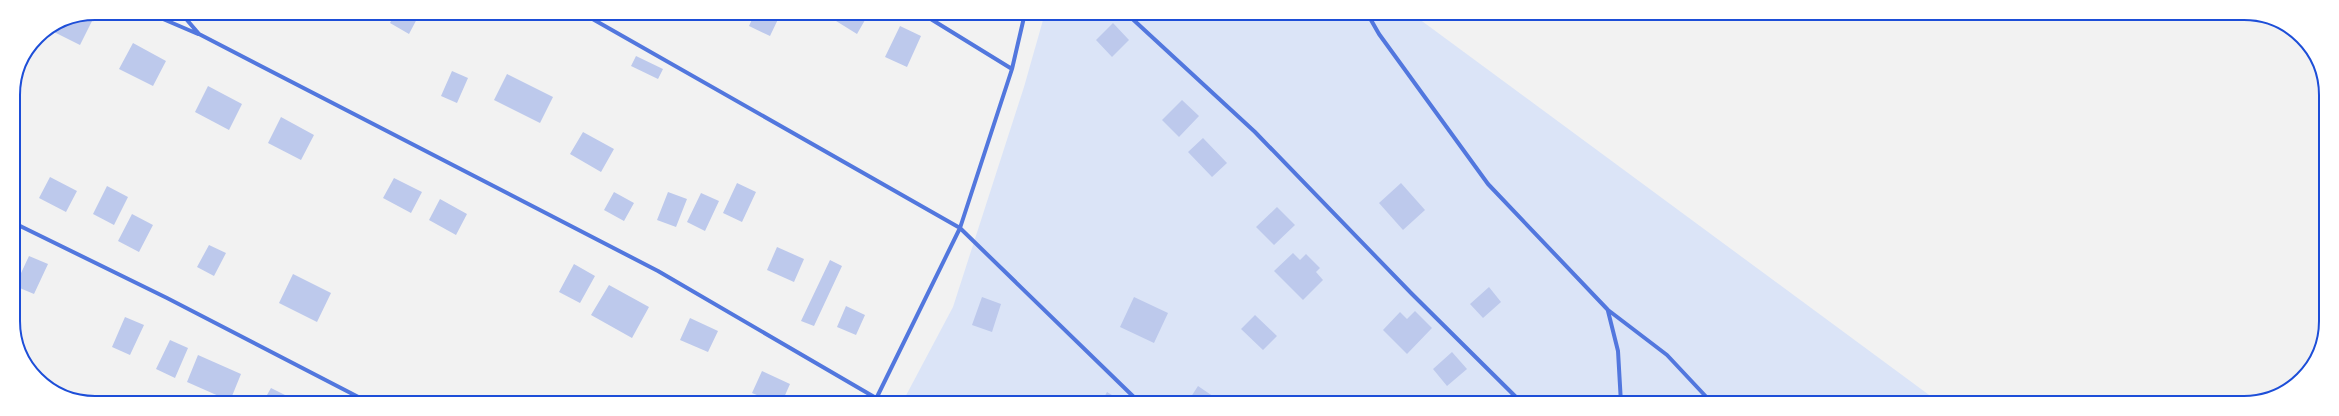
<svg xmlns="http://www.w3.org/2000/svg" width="2339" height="416" font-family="'Open Sans',sans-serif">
<rect width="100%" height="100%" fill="#f2f2f2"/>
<path fill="#dbe4f7" d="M 1045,13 L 1411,13 L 1940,403 L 902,403 L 953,307 L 1024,87 Z"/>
<path fill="#bdc9ec" d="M 96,13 L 80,45 L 54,32 L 59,22 L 64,19 Z
M 395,13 L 415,13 L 419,15 L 409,34 L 390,23 Z
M 755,13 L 781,13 L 770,36 L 749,26 Z
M 830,13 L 869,13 L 857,34 L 828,16 Z
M 1113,23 L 1129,40 L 1112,57 L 1096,40 Z
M 900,26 L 921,36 L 907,67 L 885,57 Z
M 133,43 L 166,61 L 153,86 L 119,69 Z
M 636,56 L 663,69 L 658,79 L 631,66 Z
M 452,71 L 468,78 L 457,103 L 441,96 Z
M 507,74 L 553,97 L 540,123 L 494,100 Z
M 208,86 L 242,104 L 229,130 L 195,112 Z
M 1182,100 L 1199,116 L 1179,137 L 1162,120 Z
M 281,117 L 314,135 L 301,160 L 268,143 Z
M 583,132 L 614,149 L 601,172 L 570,154 Z
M 1203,138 L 1227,163 L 1212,177 L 1188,152 Z
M 50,177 L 77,191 L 66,212 L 39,198 Z
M 394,178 L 422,192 L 411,213 L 383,198 Z
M 737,183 L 756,192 L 742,222 L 723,213 Z
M 1401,183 L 1425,210 L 1403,230 L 1379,203 Z
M 107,186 L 128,197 L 114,225 L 93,214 Z
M 614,192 L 634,203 L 624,221 L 604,210 Z
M 668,192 L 687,199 L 676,227 L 657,220 Z
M 701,193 L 719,201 L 705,231 L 687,222 Z
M 440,199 L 467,214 L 456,235 L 429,220 Z
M 1277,207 L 1295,225 L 1274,245 L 1256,227 Z
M 132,214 L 153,225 L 139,252 L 118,241 Z
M 209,245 L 226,253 L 214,276 L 197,267 Z
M 777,247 L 804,259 L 794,282 L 767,270 Z
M 1293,253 L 1300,260 L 1306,254 L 1320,268 L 1316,272 L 1323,280 L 1303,300 L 1274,271 Z
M 29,256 L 48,264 L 34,294 L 15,286 Z
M 830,260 L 842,266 L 814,326 L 801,321 Z
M 574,264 L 595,276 L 580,303 L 559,292 Z
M 293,274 L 331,293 L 317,322 L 279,303 Z
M 609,285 L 649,307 L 632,338 L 591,315 Z
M 1489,287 L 1501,302 L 1483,318 L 1470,304 Z
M 982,297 L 1001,304 L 992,332 L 972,325 Z
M 1134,297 L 1168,313 L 1154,343 L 1120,327 Z
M 846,306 L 865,315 L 856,335 L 837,327 Z
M 1415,311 L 1432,328 L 1407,354 L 1383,330 L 1400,312 L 1407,319 Z
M 1255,315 L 1277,336 L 1263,350 L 1241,329 Z
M 125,317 L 144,325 L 130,355 L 112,347 Z
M 690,318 L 718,331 L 708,352 L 680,340 Z
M 170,340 L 188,348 L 175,378 L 156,369 Z
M 1452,352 L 1467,369 L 1447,386 L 1433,369 Z
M 198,355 L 241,374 L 230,401 L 187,382 Z
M 762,371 L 790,384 L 782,402 L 774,402 L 752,393 Z
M 1198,386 L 1223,403 L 1187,403 Z
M 271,388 L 299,402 L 263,402 Z
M 1107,392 L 1125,403 L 1101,403 Z"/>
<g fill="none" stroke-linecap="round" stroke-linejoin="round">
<path stroke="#5277de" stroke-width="4" d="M 149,13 L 198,34
M 181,13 L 199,34 L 658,271 L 876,398
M 582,13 L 960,228 L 1140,403
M 921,13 L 1012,69
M 1126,13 L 1255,132 L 1412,294 L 1522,403
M 1367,13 L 1379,34 L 1488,184 L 1608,310 L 1667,355 L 1712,403
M 14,223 L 167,298 L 368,402
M 1608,311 L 1618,351 L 1621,403
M 874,403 L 960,228 L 1012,69 L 1025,13"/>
</g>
<path d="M0 0H2339V416H0ZM95 20H2244A75 75 0 0 1 2319 95V321A75 75 0 0 1 2244 396H95A75 75 0 0 1 20 321V95A75 75 0 0 1 95 20Z" fill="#fff" fill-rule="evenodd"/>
<path fill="none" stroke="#1d4ed8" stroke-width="2" d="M95 20H2244A75 75 0 0 1 2319 95V321A75 75 0 0 1 2244 396H95A75 75 0 0 1 20 321V95A75 75 0 0 1 95 20Z"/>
</svg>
